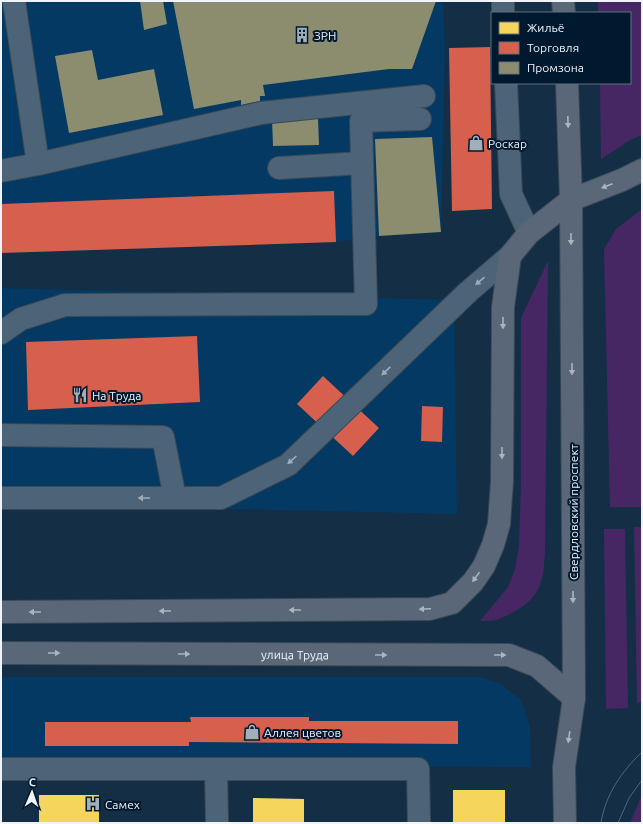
<svg xmlns="http://www.w3.org/2000/svg" width="643" height="824" font-family="Ubuntu,sans-serif">
<rect width="100%" height="100%" fill="#142f45"/>
<path fill="#033962" d="M 1,1 L 443,1 L 445,49 L 441,232 L 379,236 L 336,242 L 1,253 Z
M 1,288 L 454,300 L 457,514 L 1,504 Z
M 1,677 L 480,677 L 501,684 L 521,700 L 530,726 L 531,767 L 1,766 Z"/>
<path fill="#462764" d="M 598,1 L 642,1 L 642,135 L 630,140 L 601,159 L 600,83 L 630,83 L 630,13 L 598,13 Z
M 642,209 L 642,507 L 610,507 L 604,249 L 616,229 Z
M 548,261 L 545,552 C 544,564 544,578 538,589 C 531,604 513,613 499,619 C 493,621 486,621 480,621 L 508,587 L 515,569 L 519,545 L 521,484 L 521,318 Z
M 634,527 L 642,527 L 642,702 L 637,703 Z
M 604,529 L 625,529 L 628,708 L 606,709 Z
M 641,797 L 642,823 L 630,823 Z"/>
<path fill="#f6d55c" d="M 453,790 L 505,790 L 505,823 L 453,823 Z
M 39,795 L 99,795 L 99,823 L 39,823 Z
M 253,798 L 304,799 L 304,823 L 253,823 Z"/>
<path fill="#d6604d" d="M 490,47 L 492,209 L 452,211 L 449,48 Z
M 334,191 L 336,242 L 1,253 L 1,204 Z
M 197,336 L 200,402 L 28,410 L 26,342 Z
M 323,376 L 379,428 L 353,456 L 297,404 Z
M 422,406 L 443,407 L 442,442 L 421,441 Z
M 190,717 L 309,717 L 309,721 L 458,721 L 458,744 L 189,742 L 189,746 L 45,746 L 45,722 L 191,722 Z"/>
<path fill="#8c8c6e" d="M 140,1 L 163,1 L 167,24 L 144,30 Z
M 173,1 L 436,1 L 412,69 L 389,69 L 263,85 L 265,96 L 260,96 L 260,101 L 241,105 L 241,100 L 194,109 Z
M 92,50 L 98,80 L 154,69 L 163,115 L 69,133 L 55,56 Z
M 318,118 L 319,145 L 273,146 L 272,119 Z
M 432,137 L 441,232 L 379,236 L 375,139 Z"/>
<g fill="none" stroke-linecap="round" stroke-linejoin="round">
<g stroke="#3a4956" stroke-width="24">
<path id="minor" d="M 503,1 L 503,13
M 506,83 L 511,194 L 529,233
M 38,164 L 261,113 L 424,96
M 279,168 L 362,163
M 1,171 L 38,164 L 14,1
M 1,333 L 21,319 L 65,305 L 366,304 L 361,121 L 420,119
M 1,435 L 163,437 L 175,498
M 1,498 L 221,498 L 288,465 L 468,292 L 510,256
M 1,769 L 418,769 L 419,823
M 216,770 L 217,823"/>
</g>
<g stroke="#3a4956" stroke-width="24">
<g id="major">
<path d="M 563,1 L 564,13"/>
<path d="M 1,612 L 430,609 L 452,603 L 473,582 L 484,566 L 493,545 L 499,524 L 502,481 L 503,307 L 510,256 L 529,233 L 571,200 L 622,180 L 642,170"/>
<path id="s1" d="M 1,653 L 509,655 L 537,666 L 574,698"/>
<path d="M 565,823 L 564,767 L 574,698 L 571,200 L 567,83"/>
</g>
</g>
<use href="#minor" stroke="#4d6478" stroke-width="22"/>
<use href="#major" stroke="#5a6779" stroke-width="22"/>
<path stroke="#516677" stroke-width="1" d="M 601,823 C 605,795 622,771 642,752
M 618,823 L 629,798 L 642,780"/>
</g>
<defs><path id="oneway-solid" d="M-6-.8H1V-3.2L6.5 0L1 3.2V.8H-6Z"/></defs>
<g fill="#abb5c0">
<use href="#oneway-solid" transform="translate(568 122) rotate(88)"/>
<use href="#oneway-solid" transform="translate(607 186) rotate(159)"/>
<use href="#oneway-solid" transform="translate(571 239) rotate(90)"/>
<use href="#oneway-solid" transform="translate(503 323) rotate(90)"/>
<use href="#oneway-solid" transform="translate(572 369) rotate(90)"/>
<use href="#oneway-solid" transform="translate(502 453) rotate(90)"/>
<use href="#oneway-solid" transform="translate(476 577) rotate(126)"/>
<use href="#oneway-solid" transform="translate(573 597) rotate(90)"/>
<use href="#oneway-solid" transform="translate(425 609) rotate(178)"/>
<use href="#oneway-solid" transform="translate(295 610) rotate(180)"/>
<use href="#oneway-solid" transform="translate(165 611) rotate(180)"/>
<use href="#oneway-solid" transform="translate(35 612) rotate(180)"/>
<use href="#oneway-solid" transform="translate(54 653)"/>
<use href="#oneway-solid" transform="translate(184 654)"/>
<use href="#oneway-solid" transform="translate(381 655)"/>
<use href="#oneway-solid" transform="translate(500 655)"/>
<use href="#oneway-solid" transform="translate(569 737) rotate(98)"/>
</g>
<g fill="#9eacb9">
<use href="#oneway-solid" transform="translate(480 281) rotate(139)"/>
<use href="#oneway-solid" transform="translate(386 371) rotate(136)"/>
<use href="#oneway-solid" transform="translate(292 460) rotate(138)"/>
<use href="#oneway-solid" transform="translate(144 498) rotate(-180)"/>
</g>
<defs>
<g id="building-bare" transform="scale(1.2)"><path d="M-4-6H4V6H1V3H-1V6H-4ZM-2.5-4.3h1.7v1.8h-1.7ZM.8-4.3h1.7v1.8H.8ZM-2.5-1h1.7V.8h-1.7ZM.8-1h1.7V.8H.8Z" fill="#a2afbb" stroke="#01192f" stroke-width="2.5" paint-order="stroke"/></g>
<g id="shop-bare" transform="scale(1.2)"><path d="M-5-2.5h2.3a2.7 3.5 0 0 1 5.4 0H5L5.5 6h-11ZM-1.5-2.5h3a1.5 2.3 0 0 0-3 0Z" fill="#a2afbb" stroke="#01192f" stroke-width="2.5" paint-order="stroke"/></g>
<g id="restaurant-bare" transform="scale(1.2)"><path d="M-5-6h1v4h1v-4h1v4h1v-4h1v5L-1.5 .5V6h-2V.5L-5-1ZM5-6V6H3V1.5H1.5Q1.5-4 5-6Z" fill="#a2afbb" stroke="#01192f" stroke-width="2.5" paint-order="stroke"/></g>
<g id="hospital-bare" transform="scale(1.2)"><path d="M-5-5h3v3.5h4V-5h3V5h-3V1.5h-4V5h-3Z" fill="#a2afbb" stroke="#01192f" stroke-width="2.5" paint-order="stroke"/></g>
</defs>
<g fill-rule="evenodd">
<use href="#building-bare" x="302" y="35"/>
<use href="#shop-bare" x="476" y="143"/>
<use href="#restaurant-bare" x="80" y="395"/>
<use href="#shop-bare" x="252" y="732"/>
<use href="#hospital-bare" x="93" y="804"/>
</g>
<g text-anchor="middle" dominant-baseline="central" stroke-width="4" stroke-linejoin="round" paint-order="stroke">
<g font-size="12" fill="#eef4fa" stroke="#01192f" text-anchor="start">
<text x="314" y="35">ЗРН</text>
<text x="488" y="143">Роскар</text>
<text x="92" y="395">На Труда</text>
<text x="264" y="732">Аллея цветов</text>
<text x="105" y="804">Самех</text>
</g>
<g font-size="12" fill="#eef4fa" stroke="#01192f">
<text transform="translate(573 512) rotate(-90)">Свердловский проспект</text>
<text stroke="none"><textPath href="#s1" startOffset="294">улица Труда</textPath></text>
</g>
</g>
<rect width="643" height="824" fill="none" stroke="#eef4fa" stroke-width="4"/>
<rect x="491" y="12" width="140" height="72" fill="#01192f" stroke="#607180"/>
<rect x="499" y="22" width="20" height="12" fill="#f6d55c" stroke="#607180"/>
<text x="527" y="32" font-size="12" fill="#eef4fa">Жильё</text>
<rect x="499" y="42" width="20" height="12" fill="#d6604d" stroke="#607180"/>
<text x="527" y="52" font-size="12" fill="#eef4fa">Торговля</text>
<rect x="499" y="62" width="20" height="12" fill="#8c8c6e" stroke="#607180"/>
<text x="527" y="72" font-size="12" fill="#eef4fa">Промзона</text>
<g transform="translate(32 792) rotate(2)" stroke="#01192f" stroke-width="3" paint-order="stroke">
<path d="M0-3L7 15L0 10L-7 15Z" fill="#eef4fa"/>
<text y="-6" font-size="11" font-weight="bold" text-anchor="middle" fill="#eef4fa">С</text>
</g>
</svg>
